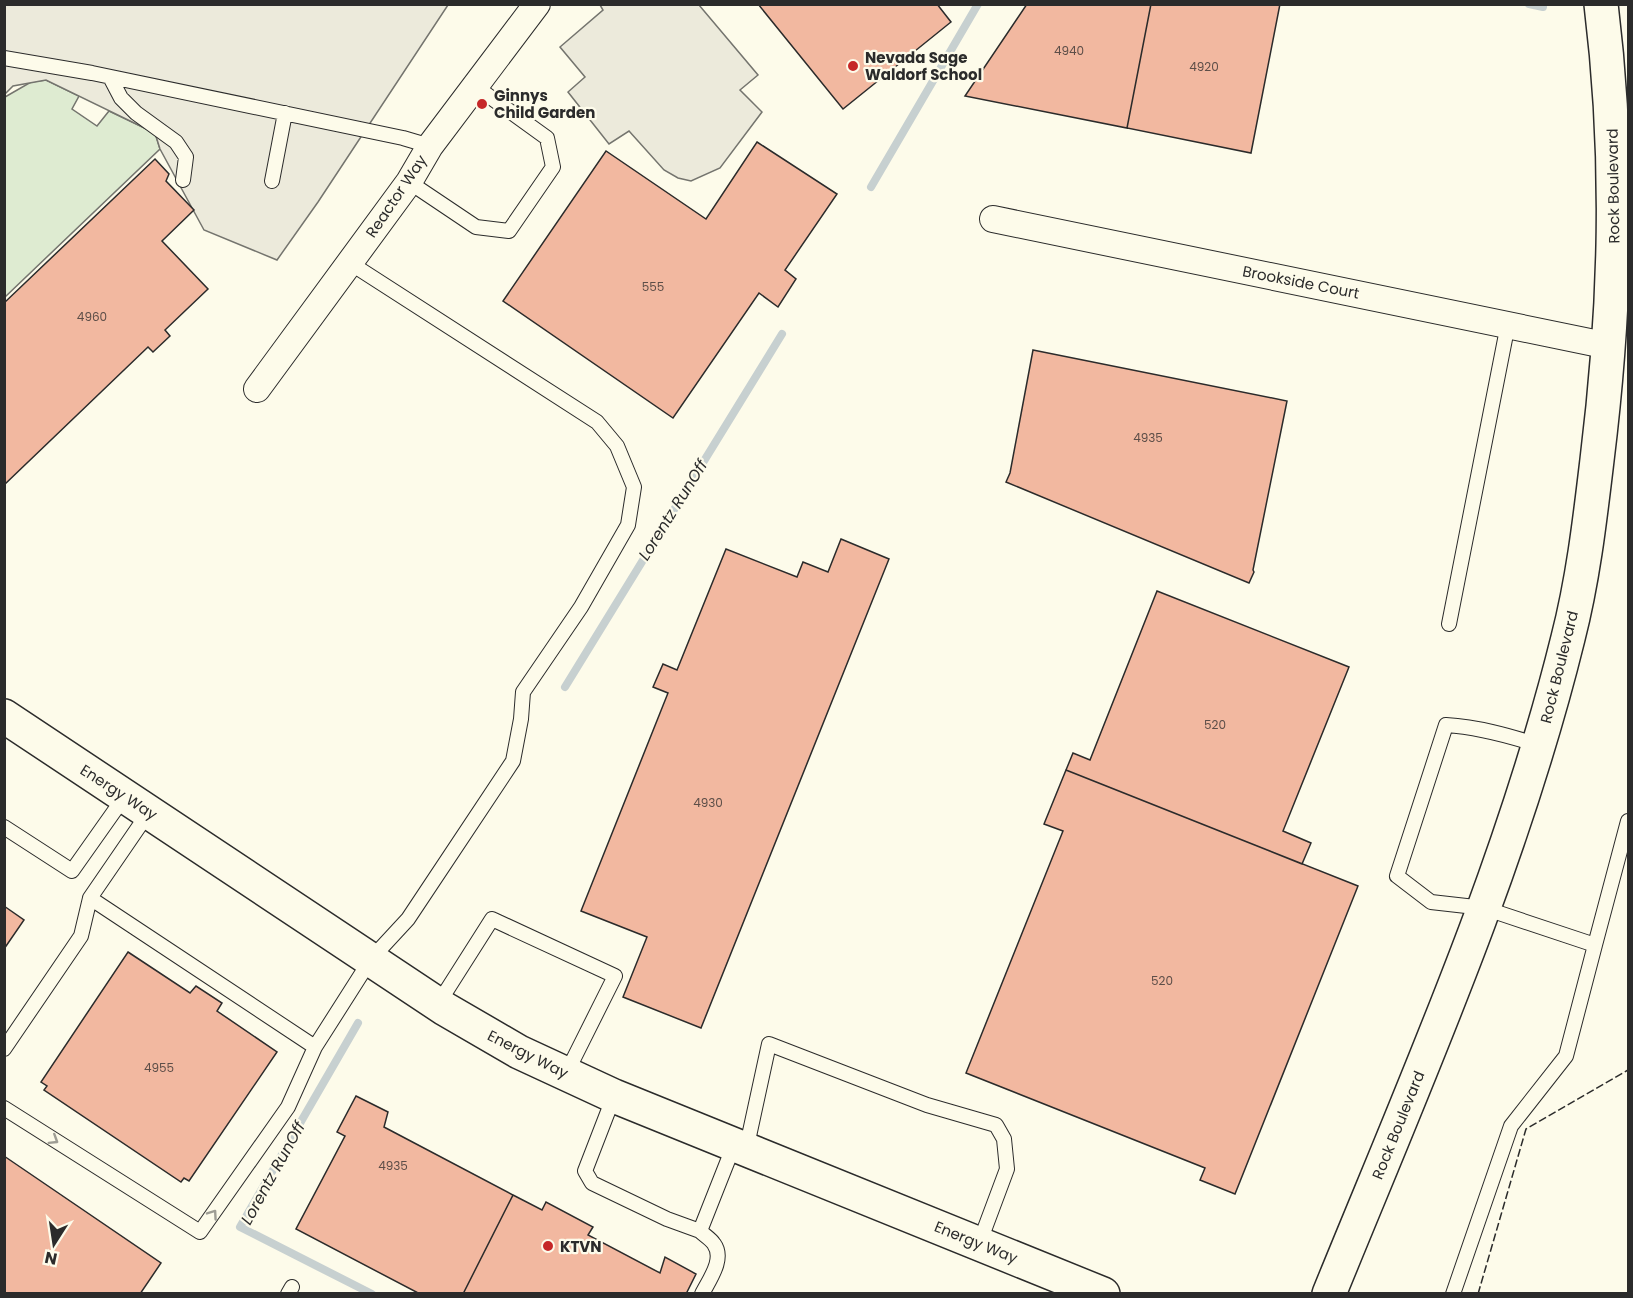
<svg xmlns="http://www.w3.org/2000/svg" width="1633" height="1298" font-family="Poppins,sans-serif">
<rect width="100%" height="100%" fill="#fdfbea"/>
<path fill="#deebd1" stroke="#74746e" stroke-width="1.5" d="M 46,80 L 79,96 L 72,109 L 97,126 L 109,111 L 155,133 L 160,149 L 5,297 L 5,97 L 31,82 Z"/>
<path fill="#eceadb" stroke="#74746e" stroke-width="1.5" d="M 5,5 L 448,5 L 318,202 L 277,260 L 204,230 L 160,149 L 155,133 L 46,80 L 13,86 L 5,94 Z
M 600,5 L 699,5 L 758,75 L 740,90 L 762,112 L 720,168 L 691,181 L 678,178 L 664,170 L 629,131 L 609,144 L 568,92 L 585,77 L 560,47 L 603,10 Z"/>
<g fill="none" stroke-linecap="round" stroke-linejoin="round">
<path stroke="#c7d0d0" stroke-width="8" d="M 1529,4 L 1543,7
M 871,187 L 978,4
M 565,687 L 782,334
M 358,1023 L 240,1227 L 372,1294"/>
</g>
<path fill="#f2b8a0" stroke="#2b2b2b" stroke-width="1.5" d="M 758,4 L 937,4 L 951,22 L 843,109 Z
M 1027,4 L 1151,4 L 1127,128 L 965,96 Z
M 1151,4 L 1280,4 L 1251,153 L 1127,128 Z
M 757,142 L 837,194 L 785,270 L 796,279 L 778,307 L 759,293 L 673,418 L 503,301 L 606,151 L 706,219 Z
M 155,159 L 169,174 L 166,181 L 194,210 L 162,241 L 208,289 L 165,330 L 170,336 L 153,352 L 148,347 L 4,485 L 4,303 Z
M 1033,350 L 1287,401 L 1253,570 L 1254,572 L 1249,583 L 1006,482 L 1010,473 Z
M 841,539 L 889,559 L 701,1028 L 623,997 L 647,937 L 581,911 L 668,693 L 653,687 L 663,664 L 677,670 L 726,549 L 797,577 L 803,562 L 828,572 Z
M 1157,591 L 1349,667 L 1283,831 L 1311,843 L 1302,864 L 1066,770 L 1073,753 L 1090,760 Z
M 1066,770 L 1358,886 L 1235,1194 L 1200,1180 L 1205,1168 L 966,1073 L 1063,831 L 1044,824 Z
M 4,906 L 24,920 L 4,949 Z
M 128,952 L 190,993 L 196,986 L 222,1003 L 217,1011 L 277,1052 L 189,1181 L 184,1178 L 181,1182 L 44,1090 L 47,1086 L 41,1082 Z
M 356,1096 L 388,1112 L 384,1127 L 513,1195 L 463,1294 L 420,1294 L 296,1229 L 345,1136 L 337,1132 Z
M 4,1156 L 161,1263 L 140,1294 L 4,1294 Z
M 513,1195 L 542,1210 L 546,1202 L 593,1227 L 588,1235 L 660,1273 L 665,1257 L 696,1274 L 686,1294 L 463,1294 Z"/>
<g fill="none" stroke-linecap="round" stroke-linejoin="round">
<g stroke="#2b2b2b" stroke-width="16">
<path id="lane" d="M 4,58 L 92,73 L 403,138 L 430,146
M 110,77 L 121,98 L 136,113 L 176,142 L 186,157 L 183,180
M 272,181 L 285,113
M 409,182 L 476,227 L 509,231 L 553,167 L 547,138 L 475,86
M 1449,624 L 1508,324
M 4,827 L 72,871 L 125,796
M 90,898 L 315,1047 L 371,959 L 408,919 L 513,761 L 521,719 L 523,692 L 581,607 L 628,525 L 634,487 L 617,446 L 597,422 L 350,263
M 1595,945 L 1628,821
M 438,1004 L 492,919 L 615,976 L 566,1074
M 4,1049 L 81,936 L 90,898 L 149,812
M 614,1096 L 585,1171 L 592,1183 L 667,1219 L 700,1231
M 4,1108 L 200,1232 L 288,1107 L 315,1047
M 746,1150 L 769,1044 L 927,1105 L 996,1125 L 1004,1139 L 1007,1169 L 979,1244
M 288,1294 L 292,1287
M 702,1294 C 709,1280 725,1259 714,1244 C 711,1239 704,1235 700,1231 L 734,1145
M 1453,1294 L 1511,1126 L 1566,1056 L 1595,945 L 1484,908 L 1431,902 L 1397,876 L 1446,725 C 1478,727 1507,735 1538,745"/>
</g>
<g stroke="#2b2b2b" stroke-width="28">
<path id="street" d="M 993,219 L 1609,346
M 257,389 L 409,182 L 430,146 L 537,4"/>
</g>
<g stroke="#2b2b2b" stroke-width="36">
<path id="secondary" d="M 4,716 L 445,1009 L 519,1052 L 614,1096 L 1103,1294
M 1329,1294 C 1417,1078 1512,865 1568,638 C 1583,580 1590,519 1597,460 C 1616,306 1620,158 1601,4"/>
</g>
<use href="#lane" stroke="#fdfbea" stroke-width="14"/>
<use href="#street" stroke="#fdfbea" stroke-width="26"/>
<use href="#secondary" stroke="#fdfbea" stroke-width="33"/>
<path stroke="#2b2b2b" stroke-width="1.5" stroke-dasharray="8 3" stroke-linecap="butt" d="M 1478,1294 L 1526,1129 L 1628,1070 L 1628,1066"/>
</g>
<defs><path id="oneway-chevron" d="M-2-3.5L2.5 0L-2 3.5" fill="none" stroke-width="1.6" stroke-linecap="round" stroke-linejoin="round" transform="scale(1.5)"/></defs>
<g stroke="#9e9d94">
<use href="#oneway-chevron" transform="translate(54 1140) rotate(32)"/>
<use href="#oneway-chevron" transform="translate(213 1214) rotate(-55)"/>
</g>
<g fill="#c62828" stroke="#fdfbea" stroke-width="2">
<circle cx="853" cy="66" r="6"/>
<circle cx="482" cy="104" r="6"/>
<circle cx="548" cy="1246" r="6"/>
</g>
<g text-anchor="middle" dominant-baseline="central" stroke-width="4.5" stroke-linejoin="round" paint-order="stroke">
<g font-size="12" fill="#5d4e48">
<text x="1069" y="50">4940</text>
<text x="1204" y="66">4920</text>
<text x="653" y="286">555</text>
<text x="92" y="316">4960</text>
<text x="1148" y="437">4935</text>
<text x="1215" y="724">520</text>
<text x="708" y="802">4930</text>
<text x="1162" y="980">520</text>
<text x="159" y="1067">4955</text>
<text x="393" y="1165">4935</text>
</g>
<g font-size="15" font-weight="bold" fill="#2b2b2b" stroke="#fdfbea" text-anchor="start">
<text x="865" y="57">Nevada Sage<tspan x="865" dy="17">Waldorf School</tspan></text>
<text x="494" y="95">Ginnys<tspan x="494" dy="17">Child Garden</tspan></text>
<text x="560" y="1246">KTVN</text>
</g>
<g font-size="15" fill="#2b2b2b" stroke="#fdfbea">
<text transform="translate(1613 186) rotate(-91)">Rock Boulevard</text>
<text transform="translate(396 196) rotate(-56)">Reactor Way</text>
<text transform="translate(1301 282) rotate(11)">Brookside Court</text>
<text transform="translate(1559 667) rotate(-76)">Rock Boulevard</text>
<text transform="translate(119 792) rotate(33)">Energy Way</text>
<text transform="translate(528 1054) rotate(27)">Energy Way</text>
<text transform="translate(1398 1125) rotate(-68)">Rock Boulevard</text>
<text transform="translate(976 1242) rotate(22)">Energy Way</text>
</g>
<g font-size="16" font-style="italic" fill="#2b2b2b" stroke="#fdfbea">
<text transform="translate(673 510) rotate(-58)">Lorentz RunOff</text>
<text transform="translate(273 1173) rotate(-61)">Lorentz RunOff</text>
</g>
</g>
<rect width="1633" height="1298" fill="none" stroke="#2b2b2b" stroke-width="12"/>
<g transform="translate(54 1244) rotate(192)" stroke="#fdfbea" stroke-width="4.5" paint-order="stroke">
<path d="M0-4.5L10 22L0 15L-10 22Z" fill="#2b2b2b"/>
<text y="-9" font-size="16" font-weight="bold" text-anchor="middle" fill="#2b2b2b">N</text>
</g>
</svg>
